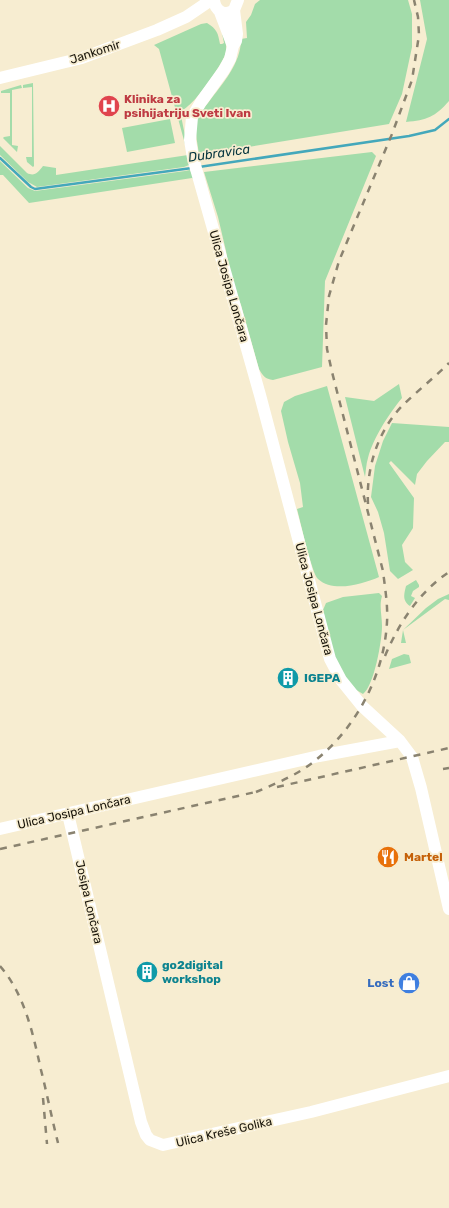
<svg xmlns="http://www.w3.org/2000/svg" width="449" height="1208" font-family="Rubik,sans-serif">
<rect width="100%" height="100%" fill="#f7edd1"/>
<path fill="#a3dcaa" d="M 260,0 L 408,0 L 412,14 L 412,47 L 402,94 L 389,124 L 199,155 C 198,145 195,134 196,124 C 197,116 203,109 208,103 C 222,84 241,64 241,39 L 247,38 L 246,22 L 251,15 L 255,4 Z
M 420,0 L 449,0 L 449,101 C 435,117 427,120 406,122 L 427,39 Z
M 207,23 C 217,29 218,33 220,44 L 222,44 L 224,43 L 222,33 C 225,40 227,45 226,52 C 224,62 197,100 188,106 C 186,108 183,110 180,111 L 189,155 L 189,165 L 184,167 L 37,187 L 28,182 L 0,155 L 0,146 L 27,173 C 35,177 38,172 43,166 L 56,168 L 56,175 L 188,155 L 159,49 L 154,45 L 201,24 Z
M 33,83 L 34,166 L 33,167 L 27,162 L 26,157 L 32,157 L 32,87 L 23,88 L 23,85 Z
M 21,85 L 22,88 L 12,90 L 12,145 L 18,146 L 17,152 L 3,138 L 4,137 L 10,136 L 10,93 L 1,93 L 1,91 Z
M 170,119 L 175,143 L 127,152 L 122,128 Z
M 372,152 L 376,156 L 325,281 L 322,367 L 273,380 C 265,379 263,376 259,369 L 241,305 L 231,280 L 226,251 L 218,217 L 204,172 Z
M 0,161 L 28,188 L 35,191 L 185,171 L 190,170 L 195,180 L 192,178 L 29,203 L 3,175 L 0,175 Z
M 399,384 L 402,398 C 389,414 373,438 368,458 C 366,464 366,471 365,477 L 345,397 L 374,401 Z
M 327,386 L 379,577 C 363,584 333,593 318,579 C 312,574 300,520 297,509 L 303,507 L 300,483 L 288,442 L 281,411 L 284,402 L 295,396 Z
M 392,423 L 449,427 L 449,442 L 445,442 L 427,461 L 417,474 L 415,485 L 391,461 L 389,463 L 414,498 L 413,528 L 402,545 L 405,562 L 413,570 L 398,579 L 390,571 L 384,533 L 378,512 L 371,497 L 375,466 L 383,441 Z
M 416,580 L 419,585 L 419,587 L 413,591 L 411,596 L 415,598 L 410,606 C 402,601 404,594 406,586 Z
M 379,593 L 382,596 C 379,606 382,616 382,626 C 382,641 374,686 363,694 L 353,688 L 335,661 L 323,610 L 326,603 L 343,597 Z
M 449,594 L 449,600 L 445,599 L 403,630 L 406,643 L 401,643 L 403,630 L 426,608 L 438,599 Z
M 404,654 L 409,655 L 411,663 L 389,669 L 392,659 Z"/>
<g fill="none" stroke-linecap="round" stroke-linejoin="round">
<path stroke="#44a8bb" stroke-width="2.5" d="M 0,158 L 31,187 L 35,189 L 192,168
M 199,167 L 409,136 L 435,130 L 449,119"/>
<path stroke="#fff" stroke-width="12" d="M 214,0 C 215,11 225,17 234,10 L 238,0
M 234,10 L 237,34 L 236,41 L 233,46 L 230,59 L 224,70 L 201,102 L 192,117 L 190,140 L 193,158 L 260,395 L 330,659 L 341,680 L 362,706 L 400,741 L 412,757 L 421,788 L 449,909
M 220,12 L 233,46
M 0,78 L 82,58 L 157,30 L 186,17 L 211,0
M 68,814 L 141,1122 L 146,1135 L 150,1140 L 163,1145 L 311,1112 L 449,1076
M 0,829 L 319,756 L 400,741"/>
<path stroke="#8a8370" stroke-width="2.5" stroke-dasharray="7 7" stroke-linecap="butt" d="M 368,504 C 366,469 377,433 401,407 C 416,392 434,378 449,363
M 385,656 C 399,623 419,592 449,572
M 443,769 L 449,768
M 277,787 L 449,748
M 256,792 C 272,785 290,778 305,768 C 352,736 384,679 387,622 C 388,605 385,588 383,571 L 332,372 L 327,349 L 326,325 L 329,296 L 339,261 L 392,134 L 412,80 L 419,35 L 418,17 L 414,0
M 0,849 L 260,791
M 0,966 C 25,995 33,1034 41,1070 C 47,1094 52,1119 58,1143
M 43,1098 L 47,1144"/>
</g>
<defs>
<g id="hospital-disc" transform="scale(1.15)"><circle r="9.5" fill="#e0444e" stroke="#f7edd1"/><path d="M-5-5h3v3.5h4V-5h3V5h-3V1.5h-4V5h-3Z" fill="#fff"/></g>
<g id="building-disc" transform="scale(1.15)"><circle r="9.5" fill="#0f9aa8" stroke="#f7edd1"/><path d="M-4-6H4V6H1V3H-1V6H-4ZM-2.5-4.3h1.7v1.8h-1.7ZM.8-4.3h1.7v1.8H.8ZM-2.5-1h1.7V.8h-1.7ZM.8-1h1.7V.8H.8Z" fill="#fff"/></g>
<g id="restaurant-disc" transform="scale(1.15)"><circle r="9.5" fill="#e8710a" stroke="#f7edd1"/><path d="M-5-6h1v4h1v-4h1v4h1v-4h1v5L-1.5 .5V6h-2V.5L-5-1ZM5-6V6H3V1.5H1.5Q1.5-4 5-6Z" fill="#fff"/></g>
<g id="shop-disc" transform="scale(1.15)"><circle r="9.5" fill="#3f7fe0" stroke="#f7edd1"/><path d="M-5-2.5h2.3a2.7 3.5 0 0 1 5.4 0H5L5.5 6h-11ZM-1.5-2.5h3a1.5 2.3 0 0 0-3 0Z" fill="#fff"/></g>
</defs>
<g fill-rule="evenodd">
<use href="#hospital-disc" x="109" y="106"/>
<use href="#building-disc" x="288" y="678"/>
<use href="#restaurant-disc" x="388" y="857"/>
<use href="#building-disc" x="147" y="972"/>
<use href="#shop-disc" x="409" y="983"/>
</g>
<g text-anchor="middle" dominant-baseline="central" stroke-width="3.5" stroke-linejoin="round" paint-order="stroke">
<g font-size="12" fill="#171309" stroke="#f7edd1">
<text transform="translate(95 52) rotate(-18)">Jankomir</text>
<text transform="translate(229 286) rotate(74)">Ulica Josipa Lončara</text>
<text transform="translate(314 599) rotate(75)">Ulica Josipa Lončara</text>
<text transform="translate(74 812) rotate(-13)">Ulica Josipa Lončara</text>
<text transform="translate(89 902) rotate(77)">Josipa Lončara</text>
<text transform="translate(224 1132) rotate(-13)">Ulica Kreše Golika</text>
</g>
<g font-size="12" font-weight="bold" fill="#be3a42" stroke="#f7edd1" text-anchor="start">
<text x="124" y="99">Klinika za<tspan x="124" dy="14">psihijatriju Sveti Ivan</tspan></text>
</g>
<g font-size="12" font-weight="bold" fill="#0d838f" stroke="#f7edd1" text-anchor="start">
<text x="304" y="678">IGEPA</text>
<text x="162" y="965">go2digital<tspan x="162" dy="14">workshop</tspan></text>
</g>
<g font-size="12" font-weight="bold" fill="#c56008" stroke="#f7edd1" text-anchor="start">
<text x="404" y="857">Martel</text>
</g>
<g font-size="12" font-weight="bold" fill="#366cbe" stroke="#f7edd1" text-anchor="end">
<text x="394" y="983">Lost</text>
</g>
<g font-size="13" font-style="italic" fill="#05353e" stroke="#f7edd1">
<text transform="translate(219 153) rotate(-8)">Dubravica</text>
</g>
</g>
</svg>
